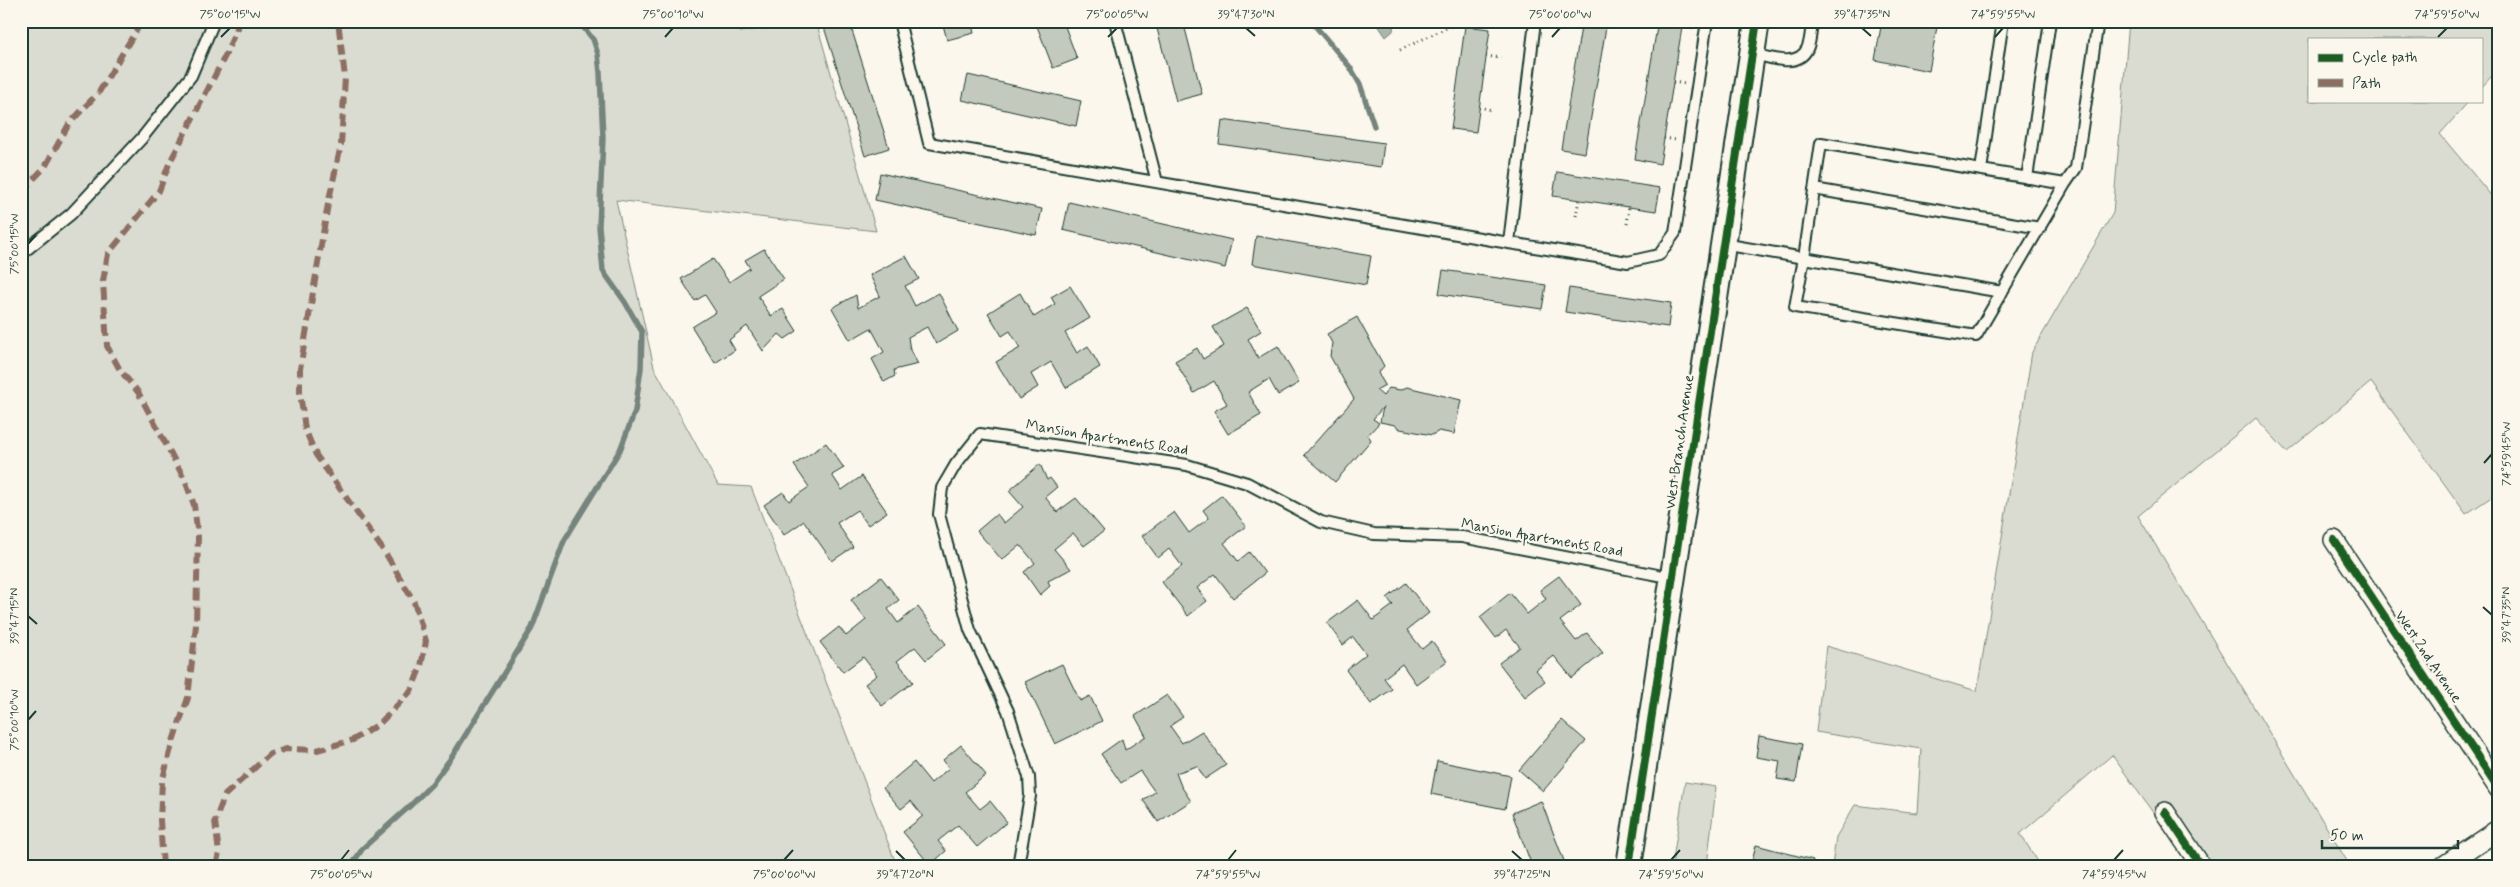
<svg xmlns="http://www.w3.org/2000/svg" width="2520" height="887" font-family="Mynerve,sans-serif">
<rect width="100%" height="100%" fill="#fbf7ec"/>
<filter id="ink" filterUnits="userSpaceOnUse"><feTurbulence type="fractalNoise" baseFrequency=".02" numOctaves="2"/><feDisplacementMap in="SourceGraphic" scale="10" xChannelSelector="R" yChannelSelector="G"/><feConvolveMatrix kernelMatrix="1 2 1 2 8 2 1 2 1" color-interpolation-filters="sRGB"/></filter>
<g filter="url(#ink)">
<path fill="#dbdcd1" stroke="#7d8c82" d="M 21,21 L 736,21 L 740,32 L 816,21 L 876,231 L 616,200 L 654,367 L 718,485 L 751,487 L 897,866 L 21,866 Z
M 2129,21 L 2499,21 L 2499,68 L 2481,88 L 2481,39 L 2309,39 L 2309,101 L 2469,101 L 2440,134 L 2499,205 L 2499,492 L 2466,514 L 2371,382 L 2287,452 L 2256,418 L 2138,516 L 2350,866 L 2191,866 L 2112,755 L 2020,834 L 2041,866 L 1832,866 L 1836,837 L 1855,805 L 1917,813 L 1921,749 L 1816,732 L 1826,646 L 1977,691 L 2032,352 L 2113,213 Z
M 1685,782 L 1716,787 L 1707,866 L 1672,866 Z"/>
<path fill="#adb4aa" stroke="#74847b" d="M 1375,21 L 1394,21 L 1393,31 L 1386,37 Z"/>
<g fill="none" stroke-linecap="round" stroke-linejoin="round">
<path stroke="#74847b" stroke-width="5.5" d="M 1311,21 L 1350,67 L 1360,84 L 1374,126
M 351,866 L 363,848 L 410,806 L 432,784 L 453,755 L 532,628 L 564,541 L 620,450 L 635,411 L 641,368 L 642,332 L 625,302 L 603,271 L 599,226 L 603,138 L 600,73 L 598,54 L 593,39 L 578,21"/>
</g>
<path fill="#c4c9be" stroke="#1f3d34" d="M 822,21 L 849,21 L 889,148 L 865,156 Z
M 942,21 L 971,21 L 974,33 L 947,40 Z
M 1035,21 L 1063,21 L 1077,59 L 1053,68 Z
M 1155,21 L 1183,21 L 1202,94 L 1176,101 Z
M 1582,21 L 1607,21 L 1585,153 L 1561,149 Z
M 1658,21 L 1683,21 L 1660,164 L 1635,159 Z
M 1882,21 L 1938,21 L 1929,71 L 1875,60 Z
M 1465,26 L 1490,29 L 1476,132 L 1451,129 Z
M 968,75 L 1081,101 L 1076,126 L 962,100 Z
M 1222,120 L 1384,143 L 1381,167 L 1219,144 Z
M 1557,172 L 1660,188 L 1656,211 L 1553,196 Z
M 880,173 L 1042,209 L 1036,235 L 875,200 Z
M 1069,202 L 1232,240 L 1225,268 L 1063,230 Z
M 1256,236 L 1371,256 L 1366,285 L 1252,264 Z
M 764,249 L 784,279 L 758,296 L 771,316 L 783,309 L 797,331 L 785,339 L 779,334 L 763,351 L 747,326 L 729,340 L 735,350 L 715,363 L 692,327 L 716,312 L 705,295 L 695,301 L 681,279 L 713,259 L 729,282 L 750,268 L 745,260 Z
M 906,256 L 919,279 L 905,286 L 915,306 L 939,293 L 958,331 L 936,344 L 927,327 L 908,337 L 910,350 L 918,364 L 894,370 L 895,376 L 884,382 L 872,359 L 884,352 L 871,328 L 850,340 L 832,308 L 856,295 L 858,308 L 880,296 L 870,275 Z
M 1443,270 L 1546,285 L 1542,309 L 1439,294 Z
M 1070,286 L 1090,318 L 1065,333 L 1077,353 L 1088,346 L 1100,367 L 1066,388 L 1051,362 L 1031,374 L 1038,387 L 1019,399 L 996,362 L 1020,348 L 1010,331 L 1002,336 L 988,313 L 1020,293 L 1034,317 L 1055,304 L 1051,297 Z
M 1569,288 L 1671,303 L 1668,327 L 1565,312 Z
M 1247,308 L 1261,331 L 1248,339 L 1258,358 L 1278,346 L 1299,383 L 1278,395 L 1269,379 L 1248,392 L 1261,415 L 1228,434 L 1214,411 L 1227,404 L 1214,381 L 1194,393 L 1175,361 L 1197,348 L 1203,359 L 1224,346 L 1213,327 Z
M 1357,317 L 1384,366 L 1378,373 L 1385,385 L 1376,390 L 1383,396 L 1389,388 L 1400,390 L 1407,387 L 1461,400 L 1454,434 L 1439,431 L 1432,435 L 1400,429 L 1395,425 L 1380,422 L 1383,407 L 1373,419 L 1379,423 L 1368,435 L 1371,440 L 1335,482 L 1304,455 L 1354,399 L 1330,356 L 1332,343 L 1327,334 Z
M 826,443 L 844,468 L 832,475 L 842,490 L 862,476 L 887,512 L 868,525 L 857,510 L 837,523 L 853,547 L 832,561 L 804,521 L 784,535 L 764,505 L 783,492 L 789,501 L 809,487 L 794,465 Z
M 1040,464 L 1047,480 L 1050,478 L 1057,487 L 1045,497 L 1057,512 L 1076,498 L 1104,531 L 1084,546 L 1073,533 L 1054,549 L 1071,569 L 1048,581 L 1050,586 L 1040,595 L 1024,572 L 1035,563 L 1020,545 L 1002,560 L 977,531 L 997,514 L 1004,523 L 1023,507 L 1009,491 Z
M 1222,495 L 1246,526 L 1224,543 L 1238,561 L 1249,552 L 1265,573 L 1233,598 L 1215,574 L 1197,588 L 1207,601 L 1188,616 L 1162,582 L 1182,566 L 1169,549 L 1158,558 L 1142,536 L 1174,512 L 1189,533 L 1209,518 L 1203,510 Z
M 1559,576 L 1581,605 L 1560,621 L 1576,641 L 1587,633 L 1603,653 L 1572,678 L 1554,656 L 1536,670 L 1545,681 L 1525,697 L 1499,663 L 1520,647 L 1506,630 L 1496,638 L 1480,617 L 1510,593 L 1527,614 L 1546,599 L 1540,590 Z
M 881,577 L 899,600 L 888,609 L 898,623 L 918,607 L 946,644 L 926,660 L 915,647 L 897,661 L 913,682 L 882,706 L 865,684 L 877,675 L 863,657 L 843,672 L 820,642 L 839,627 L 846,636 L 866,620 L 851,600 Z
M 1406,583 L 1429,613 L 1407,630 L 1422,649 L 1432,641 L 1447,661 L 1416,684 L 1402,664 L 1384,678 L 1392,689 L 1371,704 L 1346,670 L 1366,654 L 1353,637 L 1343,645 L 1327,623 L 1358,600 L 1373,620 L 1393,605 L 1387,598 Z
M 1062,664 L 1080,701 L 1090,696 L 1102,721 L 1055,744 L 1025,682 Z
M 1167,695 L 1183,717 L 1170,726 L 1182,743 L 1202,731 L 1226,765 L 1205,779 L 1197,766 L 1176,773 L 1181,786 L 1191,801 L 1158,822 L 1143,800 L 1155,792 L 1140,771 L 1121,783 L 1101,754 L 1122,739 L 1125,750 L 1146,736 L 1135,716 Z
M 1562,720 L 1586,741 L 1543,791 L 1519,770 Z
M 1759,736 L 1802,744 L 1796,782 L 1777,779 L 1780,761 L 1756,757 Z
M 961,745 L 986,775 L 965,792 L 980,809 L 990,801 L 1007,822 L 977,847 L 958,825 L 938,841 L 946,851 L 930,865 L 903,832 L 923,816 L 911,801 L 901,809 L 883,788 L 914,762 L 931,783 L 949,768 L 943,760 Z
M 1437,761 L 1511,776 L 1505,809 L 1431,794 Z
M 1541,801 L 1566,866 L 1532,866 L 1512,813 Z
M 1756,845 L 1813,860 L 1812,866 L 1751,866 Z"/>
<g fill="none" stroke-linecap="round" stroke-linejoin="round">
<g stroke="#1f3d34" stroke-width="14">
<path id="service" d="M 899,21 L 929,143 L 1509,243 L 1628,262 L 1659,255 L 1675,233 L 1707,21
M 1115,21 L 1157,182
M 1753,54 C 1769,57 1797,69 1807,49 C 1811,41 1811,29 1812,21
M 1981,170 L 2003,21
M 2027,178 L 2050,21
M 2065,184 L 2076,168 L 2098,21
M 1814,189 L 2040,228
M 1509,243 L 1535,21
M 1723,244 L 1804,258 L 1821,143 L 2065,184 L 1976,336 L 1795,307 L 1804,258 L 2002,292
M 21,254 L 71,214 L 142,138 L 191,76 L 214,21
M 1018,866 L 1030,796 L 1029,777 L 1008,711 L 970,630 L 939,514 L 942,488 L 956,464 L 980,434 L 1187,465 L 1247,483 L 1321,522 L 1374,534 L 1462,537 L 1673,578"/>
</g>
<g stroke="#1f3d34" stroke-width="22">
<path id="minor" d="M 2334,540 L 2499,789
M 2165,812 L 2201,866
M 2444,866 L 2499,829"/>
</g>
<g stroke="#1f3d34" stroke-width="28">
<path id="tertiary" d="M 1629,866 L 1757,21"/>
</g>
<path stroke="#1f3d34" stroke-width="3" stroke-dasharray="1 4" stroke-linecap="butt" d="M 1682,25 L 1694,28
M 1400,50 L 1461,21
M 1486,56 L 1501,58
M 1673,82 L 1685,84
M 1479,107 L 1492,110
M 1664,138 L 1676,140
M 1576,216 L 1579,200
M 1627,224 L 1629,207"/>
<use href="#service" stroke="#fbf7ec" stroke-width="10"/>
<use href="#minor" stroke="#fbf7ec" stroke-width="19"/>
<use href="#tertiary" stroke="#fbf7ec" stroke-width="24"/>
<path stroke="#8d6e63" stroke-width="6" stroke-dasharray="12 6" stroke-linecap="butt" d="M 21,192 L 45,167 L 69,124 L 99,92 L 142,21
M 163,866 L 160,820 L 162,782 L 173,741 L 188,698 L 196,625 L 198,537 L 194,505 L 185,480 L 138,392 L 120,370 L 107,346 L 103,281 L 108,254 L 159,191 L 169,164 L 225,56 L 240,21
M 216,866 L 219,853 L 215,821 L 225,795 L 270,754 L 286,749 L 317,750 L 353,740 L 379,724 L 411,691 L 421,666 L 426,641 L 414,602 L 386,554 L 316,455 L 305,429 L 300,393 L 300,369 L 328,204 L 341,145 L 345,77 L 338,21"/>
<g stroke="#fbf7ec" stroke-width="11">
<path id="cycleway" d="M 2334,540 L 2499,789
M 2165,812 L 2201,866
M 1629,866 L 1757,21"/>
</g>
<use href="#cycleway" stroke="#1b5e20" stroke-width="8"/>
</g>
</g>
<path fill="none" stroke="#1f3d34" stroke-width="2" d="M 1246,28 L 1255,36M 1862,28 L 1871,36M 221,37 L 230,28M 665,37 L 673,28M 1108,37 L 1117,28M 1552,37 L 1560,28M 1995,37 L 2003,28M 2438,37 L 2447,28M 28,244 L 36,235M 2484,463 L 2492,454M 2483,607 L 2492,615M 28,616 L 37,624M 28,720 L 36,711M 896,851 L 905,860M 1512,851 L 1522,860M 341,860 L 349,850M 784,860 L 793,850M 1228,860 L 1236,850M 1671,860 L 1680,850M 2114,860 L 2123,850"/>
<g text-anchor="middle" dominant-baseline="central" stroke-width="4.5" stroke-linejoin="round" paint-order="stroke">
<g font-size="15" fill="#1f3d34" stroke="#fbf7ec">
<text transform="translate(1107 438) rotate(9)">Mansion Apartments Road</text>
<text transform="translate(1680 442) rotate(-82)">West Branch Avenue</text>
<text transform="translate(1542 538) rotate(10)">Mansion Apartments Road</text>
<text transform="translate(2428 657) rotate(56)">West 2nd Avenue</text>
</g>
</g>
<rect width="2520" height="887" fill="none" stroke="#fbf7ec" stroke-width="55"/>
<rect x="2308" y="38" width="175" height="65" fill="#fbf7ec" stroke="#a3ada2"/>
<rect x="2318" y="54" width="25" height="8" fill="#1b5e20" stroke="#a3ada2"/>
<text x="2352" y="62" font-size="15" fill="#1f3d34">Cycle path</text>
<rect x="2318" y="79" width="25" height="8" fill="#8d6e63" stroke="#a3ada2"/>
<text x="2352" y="88" font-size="15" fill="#1f3d34">Path</text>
<path d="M2322 840v8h136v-8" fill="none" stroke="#1f3d34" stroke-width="2.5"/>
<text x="2330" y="840" font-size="15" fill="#1f3d34" stroke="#fbf7ec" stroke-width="4" paint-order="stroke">50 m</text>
<rect x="28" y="28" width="2464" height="832" fill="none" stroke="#1f3d34" stroke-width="2"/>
<g font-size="12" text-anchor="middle" fill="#1f3d34">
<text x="230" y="18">75°00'15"W</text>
<text x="673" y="18">75°00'10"W</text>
<text x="1117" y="18">75°00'05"W</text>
<text x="1246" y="18">39°47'30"N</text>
<text x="1560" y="18">75°00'00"W</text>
<text x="1862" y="18">39°47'35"N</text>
<text x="2003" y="18">74°59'55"W</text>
<text x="2447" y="18">74°59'50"W</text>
<text transform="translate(14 244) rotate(-90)" y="4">75°00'15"W</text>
<text transform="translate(2506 454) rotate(-90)" y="4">74°59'45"W</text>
<text transform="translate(2506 615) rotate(-90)" y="4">39°47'35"N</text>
<text transform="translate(14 616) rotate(-90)" y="4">39°47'15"N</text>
<text transform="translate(14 720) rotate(-90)" y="4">75°00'10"W</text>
<text x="341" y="878">75°00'05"W</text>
<text x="784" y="878">75°00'00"W</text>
<text x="905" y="878">39°47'20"N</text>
<text x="1228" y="878">74°59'55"W</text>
<text x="1522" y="878">39°47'25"N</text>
<text x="1671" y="878">74°59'50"W</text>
<text x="2114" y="878">74°59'45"W</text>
</g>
</svg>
